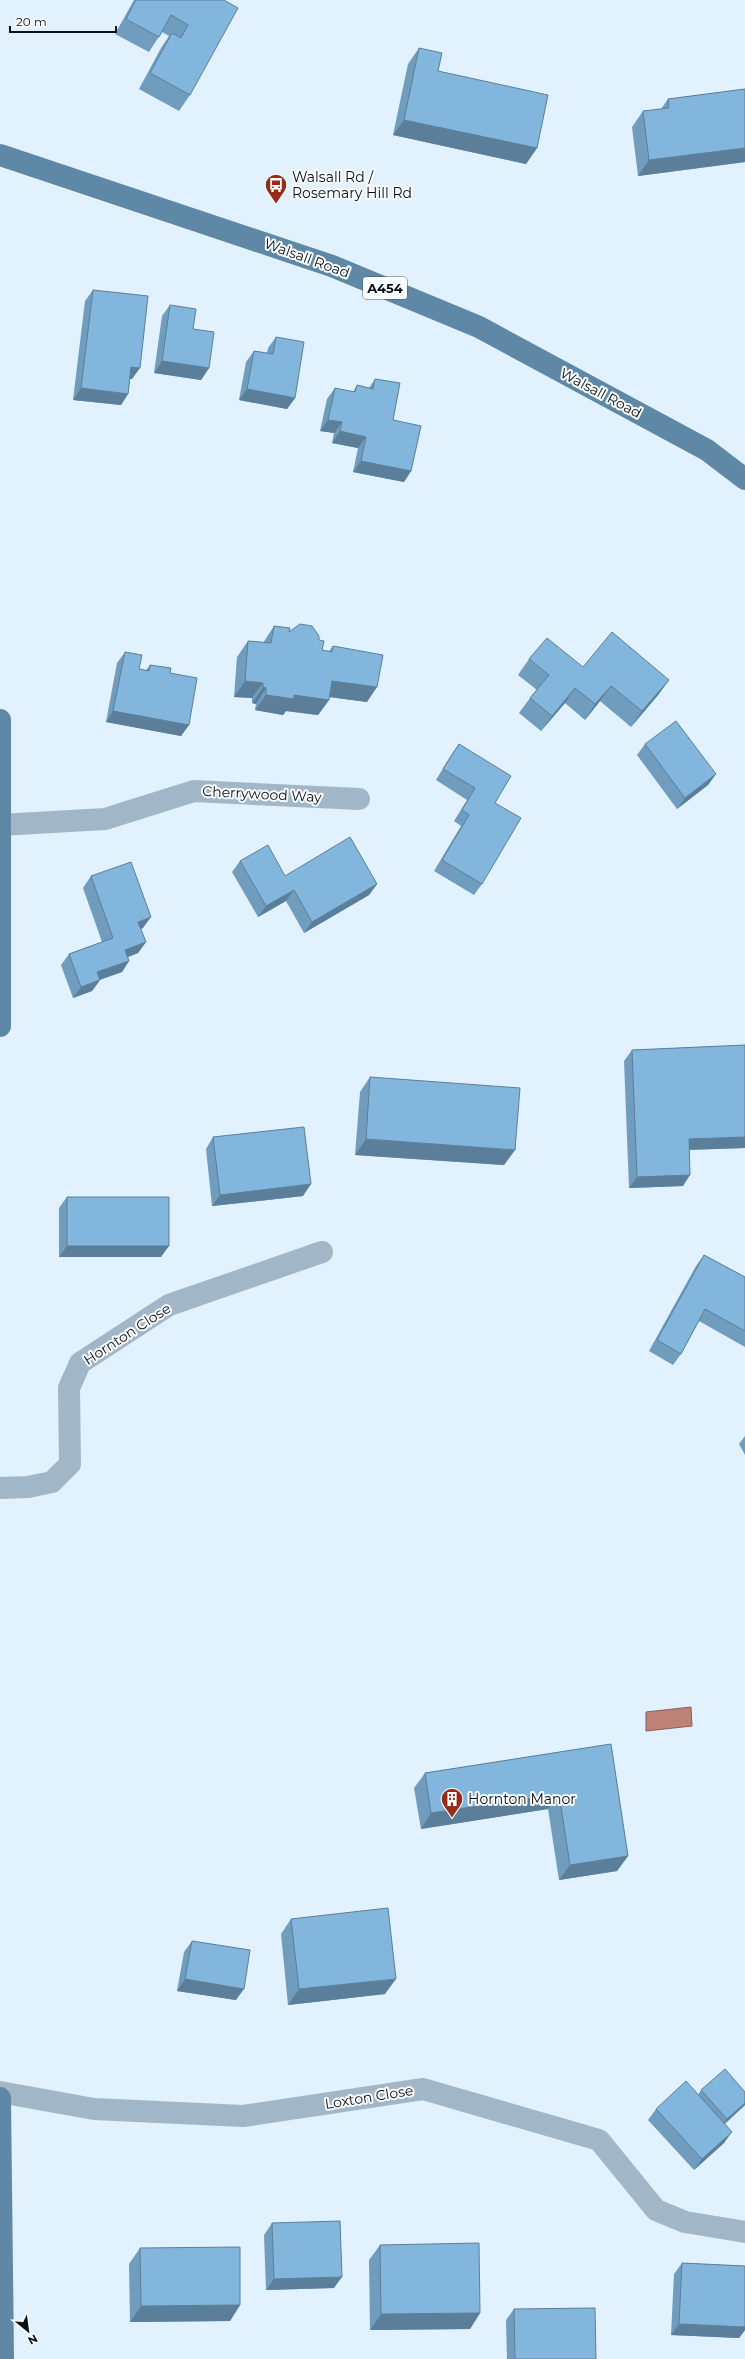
<svg xmlns="http://www.w3.org/2000/svg" width="745" height="2359" font-family="Montserrat,sans-serif">
<rect width="100%" height="100%" fill="#e1f1fd"/>
<path fill="#bd8175" stroke="#885f58" d="M 691,1707 L 692,1726 L 646,1731 L 646,1712 Z"/>
<g fill="none" stroke-linecap="round" stroke-linejoin="round">
<path stroke="#a1b7c8" stroke-width="22" d="M 0,825 L 105,819 L 194,791 L 359,799
M 0,1488 L 28,1487 L 52,1482 L 70,1464 L 69,1388 L 80,1363 L 169,1305 L 322,1252
M 0,2092 L 94,2109 L 243,2116 L 423,2089 L 599,2140 L 656,2210 L 685,2222 L 745,2232"/>
<path stroke="#5e88a6" stroke-width="22" d="M 0,155 L 332,266 L 479,327 L 707,450 L 745,479
M 0,720 L 0,1026
M 0,2098 L 3,2359"/>
</g>
<path fill="#709dbd" d="M 134,0 L 224,0 L 190,95 L 179,111 L 139,89 L 161,48 L 169,36 L 162,32 L 149,52 L 115,34 Z
M 419,48 L 438,71 L 537,148 L 526,164 L 393,135 L 408,64 Z
M 745,89 L 745,162 L 638,176 L 632,127 L 643,111 L 661,109 L 668,99 Z
M 93,290 L 132,379 L 130,379 L 128,394 L 121,405 L 73,400 L 85,301 Z
M 170,305 L 193,329 L 209,368 L 201,380 L 154,373 L 162,316 Z
M 276,337 L 295,398 L 287,409 L 239,400 L 246,362 L 254,351 L 267,353 L 268,348 Z
M 375,379 L 393,420 L 411,471 L 404,482 L 353,472 L 358,448 L 332,443 L 334,433 L 320,431 L 327,399 L 335,388 L 353,392 L 357,385 L 369,388 Z
M 274,626 L 289,632 L 319,640 L 322,650 L 329,651 L 333,646 L 367,702 L 329,697 L 329,700 L 318,715 L 286,711 L 283,715 L 255,710 L 256,704 L 252,703 L 252,698 L 234,697 L 237,657 L 248,641 L 263,643 Z
M 125,652 L 139,669 L 146,670 L 150,665 L 170,673 L 189,725 L 181,736 L 106,722 L 117,663 Z
M 529,659 L 583,667 L 669,680 L 658,695 L 631,727 L 600,701 L 585,720 L 565,703 L 541,731 L 519,713 L 530,698 L 537,690 L 518,675 Z
M 459,744 L 495,803 L 482,884 L 474,895 L 434,871 L 461,826 L 454,821 L 467,800 L 436,780 L 451,755 Z
M 645,744 L 716,774 L 708,785 L 677,809 L 637,755 Z
M 240,861 L 285,876 L 377,884 L 369,895 L 304,933 L 286,901 L 258,917 L 232,872 Z
M 91,876 L 143,928 L 141,929 L 146,942 L 138,953 L 128,957 L 129,961 L 122,972 L 100,980 L 92,991 L 73,998 L 61,965 L 69,954 L 102,942 L 83,888 Z
M 745,1045 L 745,1148 L 690,1150 L 683,1186 L 629,1188 L 624,1061 L 632,1050 Z
M 370,1077 L 515,1150 L 504,1165 L 355,1155 L 360,1092 Z
M 213,1137 L 303,1196 L 212,1206 L 206,1149 Z
M 67,1197 L 161,1257 L 59,1257 L 59,1208 Z
M 704,1255 L 745,1277 L 745,1347 L 699,1321 L 681,1354 L 673,1365 L 649,1351 L 696,1266 Z
M 745,1436 L 745,1455 L 739,1444 Z
M 611,1744 L 628,1856 L 617,1871 L 559,1880 L 548,1809 L 421,1829 L 414,1788 L 425,1773 Z
M 291,1919 L 385,1994 L 288,2005 L 281,1934 Z
M 192,1941 L 236,2000 L 177,1991 L 184,1952 Z
M 701,2090 L 745,2092 L 745,2105 L 725,2124 L 724,2143 L 694,2170 L 648,2120 L 656,2109 L 698,2095 Z
M 272,2223 L 334,2288 L 266,2290 L 264,2235 Z
M 380,2245 L 480,2313 L 470,2329 L 370,2330 L 369,2260 Z
M 140,2248 L 240,2305 L 230,2321 L 130,2322 L 129,2264 Z
M 682,2263 L 745,2266 L 745,2330 L 739,2338 L 671,2335 L 674,2274 Z
M 514,2309 L 596,2359 L 507,2359 L 506,2320 Z"/>
<path fill="#5b7f9a" d="M 404,120 L 537,148 L 526,164 L 393,135 Z
M 745,148 L 745,162 L 638,176 L 649,160 Z
M 162,361 L 209,368 L 201,380 L 154,373 Z
M 131,367 L 140,368 L 132,379 L 124,379 Z
M 81,388 L 128,394 L 121,405 L 73,400 Z
M 247,389 L 295,398 L 287,409 L 239,400 Z
M 328,420 L 342,422 L 334,433 L 320,431 Z
M 340,431 L 366,437 L 358,448 L 332,443 Z
M 361,461 L 411,471 L 404,482 L 353,472 Z
M 669,680 L 658,695 L 631,727 L 642,711 Z
M 245,681 L 263,683 L 252,698 L 234,697 Z
M 332,681 L 377,687 L 367,702 L 322,696 Z
M 611,686 L 600,701 L 585,720 L 595,704 Z
M 263,687 L 266,688 L 256,704 L 252,703 Z
M 575,688 L 565,703 L 541,731 L 552,716 Z
M 266,695 L 294,695 L 329,700 L 318,715 L 286,711 L 283,715 L 255,710 Z
M 113,711 L 189,725 L 181,736 L 106,722 Z
M 716,774 L 708,785 L 677,809 L 685,798 Z
M 377,884 L 369,895 L 304,933 L 312,922 Z
M 294,890 L 286,901 L 258,917 L 266,906 Z
M 151,917 L 143,928 L 130,933 L 138,922 Z
M 146,942 L 138,953 L 118,961 L 125,950 Z
M 129,961 L 122,972 L 89,983 L 97,972 Z
M 100,980 L 92,991 L 73,998 L 81,987 Z
M 745,1137 L 745,1148 L 681,1150 L 689,1139 Z
M 366,1139 L 515,1150 L 504,1165 L 355,1155 Z
M 690,1175 L 683,1186 L 629,1188 L 637,1177 Z
M 311,1184 L 303,1196 L 212,1206 L 220,1195 Z
M 67,1246 L 169,1246 L 161,1257 L 59,1257 Z
M 559,1794 L 548,1809 L 421,1829 L 431,1813 Z
M 628,1856 L 617,1871 L 559,1880 L 570,1865 Z
M 185,1979 L 244,1989 L 236,2000 L 177,1991 Z
M 396,1979 L 385,1994 L 288,2005 L 299,1989 Z
M 745,2103 L 745,2105 L 723,2125 L 727,2119 Z
M 732,2132 L 724,2143 L 694,2170 L 702,2159 Z
M 342,2277 L 334,2288 L 266,2290 L 274,2279 Z
M 240,2305 L 230,2321 L 130,2322 L 141,2306 Z
M 480,2313 L 470,2329 L 370,2330 L 381,2314 Z
M 679,2324 L 745,2327 L 745,2330 L 739,2338 L 671,2335 Z"/>
<path fill="#82b6dc" stroke="#5b7f9a" d="M 136,0 L 224,0 L 238,8 L 190,95 L 150,73 L 172,33 L 181,38 L 188,25 L 171,15 L 159,37 L 126,19 Z
M 419,48 L 442,53 L 438,71 L 548,95 L 537,148 L 404,120 Z
M 745,89 L 745,148 L 649,160 L 643,111 L 669,108 L 668,99 Z
M 93,290 L 148,296 L 140,368 L 131,367 L 128,394 L 81,388 Z
M 170,305 L 196,309 L 193,329 L 214,332 L 209,368 L 162,361 Z
M 276,337 L 304,342 L 295,398 L 247,389 L 254,351 L 273,354 Z
M 375,379 L 400,383 L 393,420 L 421,426 L 411,471 L 361,461 L 366,437 L 340,431 L 342,422 L 328,420 L 335,388 L 355,392 L 357,385 L 373,389 Z
M 300,624 L 312,626 L 319,636 L 319,640 L 324,641 L 322,650 L 332,652 L 333,646 L 383,655 L 377,687 L 332,681 L 329,700 L 294,695 L 294,699 L 266,695 L 266,688 L 263,687 L 263,683 L 245,681 L 248,641 L 271,643 L 274,626 L 290,628 L 289,632 Z
M 612,632 L 669,680 L 642,711 L 611,686 L 595,704 L 575,688 L 552,716 L 530,698 L 549,675 L 529,659 L 547,638 L 583,667 Z
M 125,652 L 142,655 L 139,669 L 149,671 L 150,665 L 171,668 L 170,673 L 197,678 L 189,725 L 113,711 Z
M 676,721 L 716,774 L 685,798 L 645,744 Z
M 459,744 L 511,776 L 495,803 L 521,818 L 482,884 L 442,860 L 469,815 L 462,810 L 475,788 L 443,769 Z
M 350,837 L 377,884 L 312,922 L 294,890 L 266,906 L 240,861 L 268,845 L 285,876 Z
M 131,862 L 151,917 L 138,922 L 146,942 L 125,950 L 129,961 L 97,972 L 100,980 L 81,987 L 69,954 L 113,938 L 91,876 Z
M 745,1045 L 745,1137 L 689,1139 L 690,1175 L 637,1177 L 632,1050 Z
M 370,1077 L 520,1088 L 515,1150 L 366,1139 Z
M 304,1127 L 311,1184 L 220,1195 L 213,1137 Z
M 67,1197 L 169,1197 L 169,1246 L 67,1246 Z
M 704,1255 L 745,1277 L 745,1331 L 705,1309 L 681,1354 L 657,1340 Z
M 611,1744 L 628,1856 L 570,1865 L 559,1794 L 431,1813 L 425,1773 Z
M 388,1908 L 396,1979 L 299,1989 L 291,1919 Z
M 192,1941 L 250,1950 L 244,1989 L 185,1979 Z
M 725,2069 L 745,2092 L 745,2103 L 727,2119 L 701,2090 Z
M 686,2081 L 732,2132 L 702,2159 L 656,2109 Z
M 340,2221 L 342,2277 L 274,2279 L 272,2223 Z
M 479,2243 L 480,2313 L 381,2314 L 380,2245 Z
M 240,2247 L 240,2305 L 141,2306 L 140,2248 Z
M 682,2263 L 745,2266 L 745,2327 L 679,2324 Z
M 595,2308 L 596,2359 L 515,2359 L 514,2309 Z"/>
<defs>
<g id="bus-pin" transform="scale(1.15)"><path d="M0 17L-7.5 6A9.5 9.5 0 1 1 7.5 6Z" fill="#952c1a" stroke="#f9fcfe"/><path d="M-5-6H5V4H4V6H2V4H-2V6H-4V4H-5ZM-3.5-4V0h7V-4ZM-3.5 1.2v1.5H-2V1.2ZM2 1.2v1.5H3.5V1.2Z" fill="#fff"/></g>
<g id="building-pin" transform="scale(1.15)"><path d="M0 17L-7.5 6A9.5 9.5 0 1 1 7.5 6Z" fill="#952c1a" stroke="#f9fcfe"/><path d="M-4-6H4V6H1V3H-1V6H-4ZM-2.5-4.3h1.7v1.8h-1.7ZM.8-4.3h1.7v1.8H.8ZM-2.5-1h1.7V.8h-1.7ZM.8-1h1.7V.8H.8Z" fill="#fff"/></g>
</defs>
<g fill-rule="evenodd">
<use href="#bus-pin" x="276" y="185"/>
<use href="#building-pin" x="452" y="1799"/>
</g>
<g text-anchor="middle" dominant-baseline="central" stroke-width="4" stroke-linejoin="round" paint-order="stroke">
<rect fill="#f9fcfe" stroke="#52575a" stroke-width="1" x="363" y="277" width="44" height="22" rx="3"/>
<g font-size="13" font-weight="bold" fill="#0b1014">
<text x="385" y="288">A454</text>
</g>
<g font-size="14" fill="#0b1014" stroke="#f9fcfe" text-anchor="start">
<text x="292" y="177">Walsall Rd /<tspan x="292" dy="16">Rosemary Hill Rd</tspan></text>
<text x="468" y="1799">Hornton Manor</text>
</g>
<g font-size="14" fill="#0b1014" stroke="#f9fcfe">
<text transform="translate(307 258) rotate(20)">Walsall Road</text>
<text transform="translate(601 393) rotate(28)">Walsall Road</text>
<text transform="translate(262 794) rotate(3)">Cherrywood Way</text>
<text transform="translate(127 1334) rotate(-33)">Hornton Close</text>
<text transform="translate(369 2097) rotate(-9)">Loxton Close</text>
</g>
</g>
<g transform="translate(28 2331) rotate(151)" stroke="#f9fcfe" stroke-width="3" paint-order="stroke">
<path d="M0-3L7 15L0 10L-7 15Z" fill="#0b1014"/>
<text y="-6" font-size="11" font-weight="bold" text-anchor="middle" fill="#0b1014">N</text>
</g>
<path d="M10 26v6h106v-6" fill="none" stroke="#0b1014" stroke-width="2"/>
<text x="16" y="26" font-size="12" fill="#0b1014" stroke="#f9fcfe" stroke-width="3" paint-order="stroke">20 m</text>
</svg>
